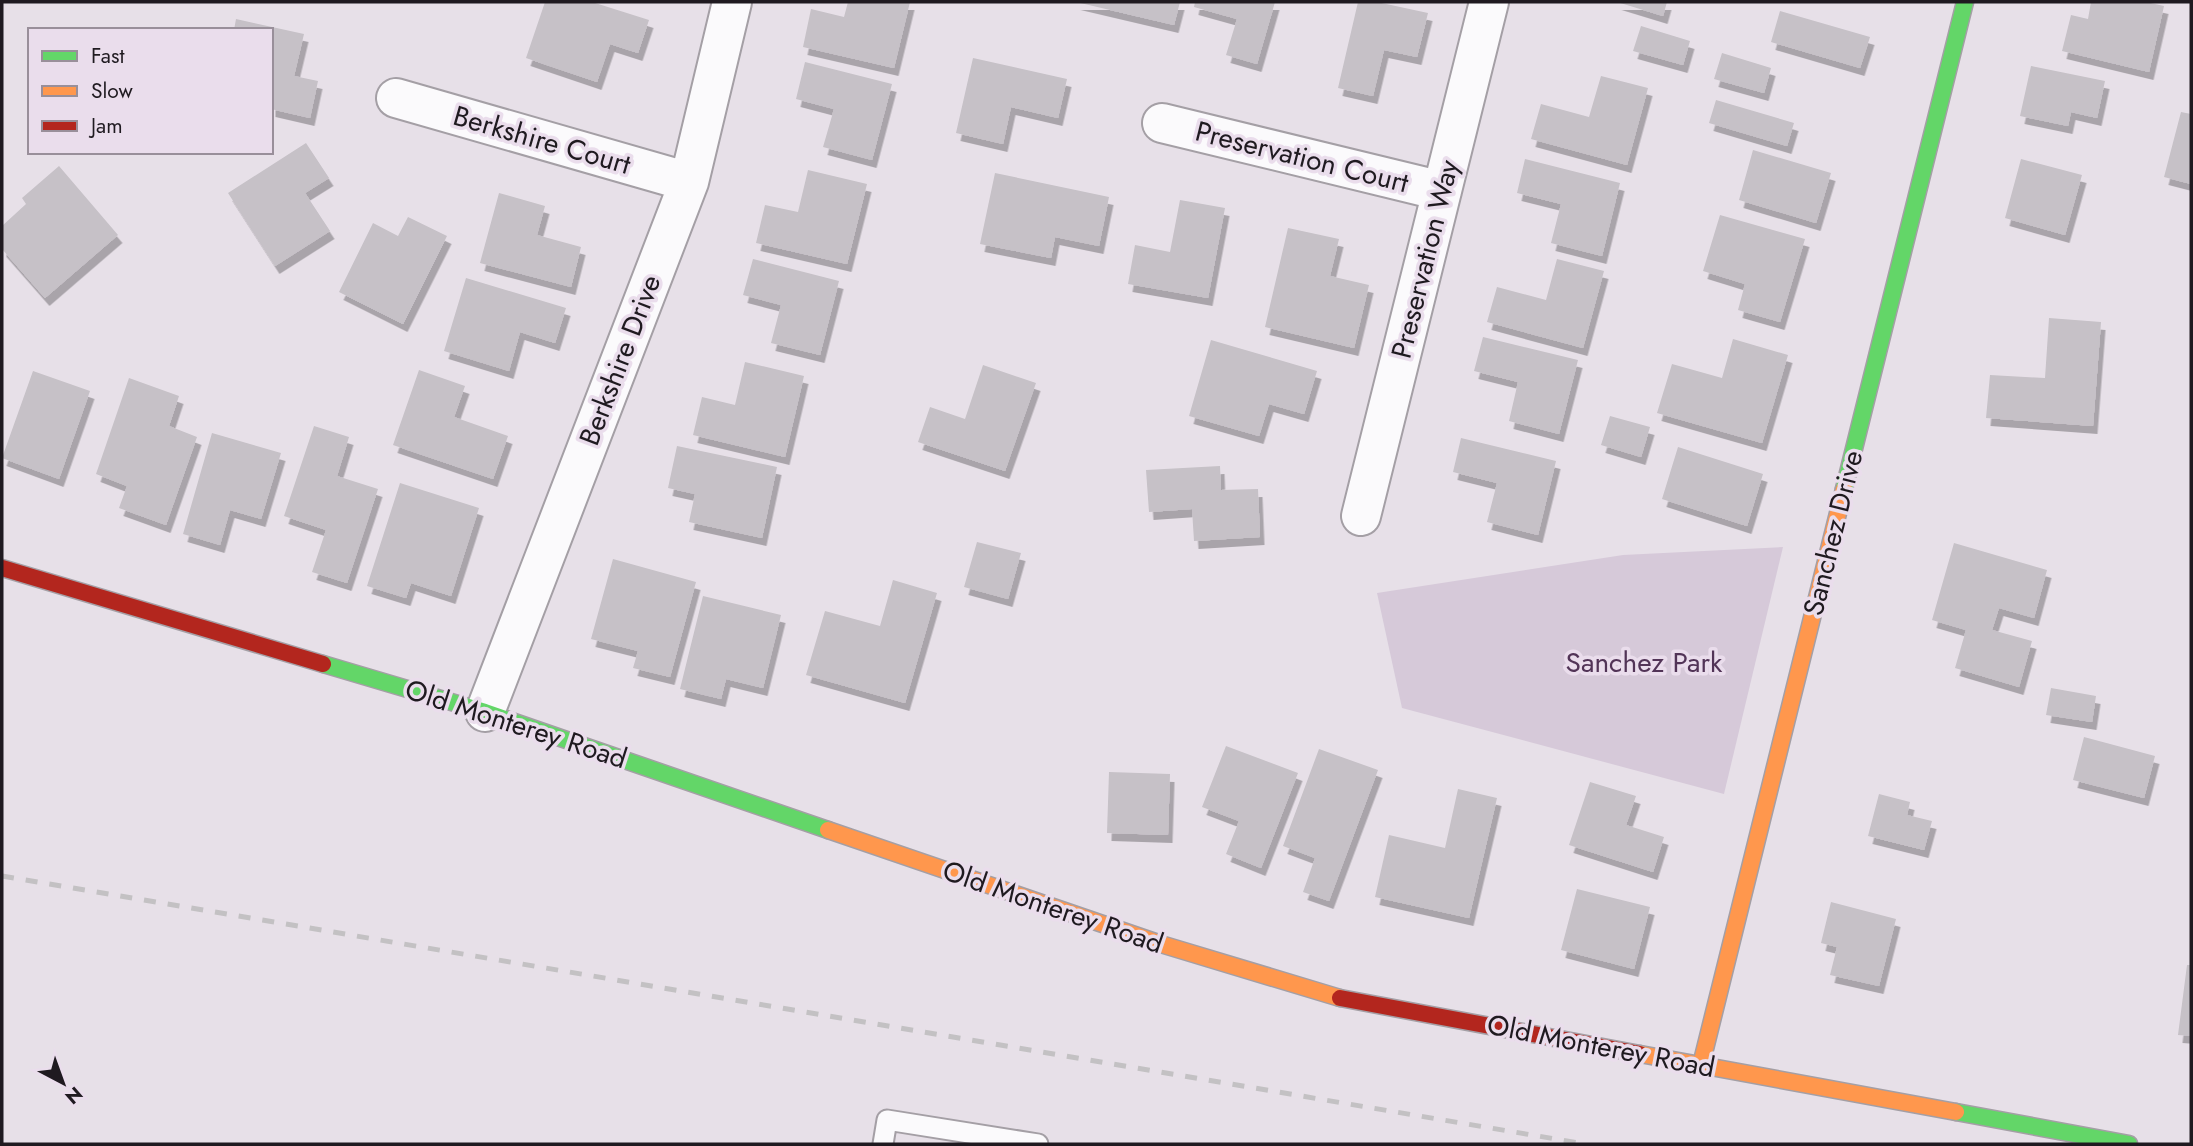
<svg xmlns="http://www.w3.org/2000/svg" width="2193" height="1146" font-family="Jost,sans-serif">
<defs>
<filter id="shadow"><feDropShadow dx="4.5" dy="8" stdDeviation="0" flood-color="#0004"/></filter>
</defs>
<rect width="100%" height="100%" fill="#e7e0e8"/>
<path fill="#d6c9d9" d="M 1783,547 L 1724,794 L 1402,708 L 1377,593 L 1623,555 Z"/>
<path fill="#c6c1c7" filter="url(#shadow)" d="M 545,2 L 592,2 L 649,20 L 638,53 L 610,44 L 597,82 L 526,58 Z
M 848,2 L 910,2 L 894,68 L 803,47 L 811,9 L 844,17 Z
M 1076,2 L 1180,2 L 1174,25 Z
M 1195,2 L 1275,2 L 1257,64 L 1226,55 L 1237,19 L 1194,7 Z
M 1358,2 L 1377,2 L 1428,13 L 1417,57 L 1384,50 L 1373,96 L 1338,88 Z
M 1617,2 L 1667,2 L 1663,16 Z
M 2091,2 L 2146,2 L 2164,6 L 2149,72 L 2062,51 L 2071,15 L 2088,19 Z
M 1780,11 L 1870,37 L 1860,68 L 1771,42 Z
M 236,19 L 304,34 L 294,76 L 318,81 L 310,118 L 271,109 L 271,30 L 234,30 Z
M 1641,26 L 1690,41 L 1683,65 L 1633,51 Z
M 1722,53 L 1771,68 L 1764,93 L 1714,79 Z
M 973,58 L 1067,79 L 1058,118 L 1011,107 L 1003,144 L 956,133 Z
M 805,62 L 892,84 L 872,160 L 823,147 L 834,109 L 796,99 Z
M 2031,66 L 2105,81 L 2097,118 L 2071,112 L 2068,126 L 2020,116 Z
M 1601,76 L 1648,88 L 1627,165 L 1531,139 L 1541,104 L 1589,117 Z
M 1716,100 L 1794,123 L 1787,146 L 1709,123 Z
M 2181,112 L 2191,114 L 2191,184 L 2164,177 Z
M 306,143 L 329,178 L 305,193 L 330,231 L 275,266 L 228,193 Z
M 1753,150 L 1831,173 L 1816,223 L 1739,200 Z
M 1525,159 L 1620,183 L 1602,256 L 1551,243 L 1561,204 L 1517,193 Z
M 2021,159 L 2082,175 L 2065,235 L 2005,218 Z
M 59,166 L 118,235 L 45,298 L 2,249 L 2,226 L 26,204 L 22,198 Z
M 808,170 L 867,184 L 847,264 L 756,243 L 765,205 L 798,212 Z
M 995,173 L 1109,197 L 1099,246 L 1055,237 L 1051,258 L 980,244 Z
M 499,193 L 545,206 L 537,235 L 581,247 L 571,287 L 480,263 Z
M 1180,200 L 1225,208 L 1208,298 L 1128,284 L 1135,245 L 1170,252 Z
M 1720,215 L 1805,239 L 1780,322 L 1738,310 L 1745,284 L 1703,271 Z
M 408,217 L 447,236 L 403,324 L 339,292 L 373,223 L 398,236 Z
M 1288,228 L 1339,239 L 1330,276 L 1369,285 L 1354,348 L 1265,327 Z
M 753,259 L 839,281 L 820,355 L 771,343 L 781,305 L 743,295 Z
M 1557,259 L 1604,271 L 1583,348 L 1487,322 L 1497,287 L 1546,300 Z
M 466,278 L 566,308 L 555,343 L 520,332 L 509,371 L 444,351 Z
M 2049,318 L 2101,322 L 2093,426 L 1986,418 L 1990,375 L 2045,378 Z
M 1483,337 L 1578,360 L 1559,434 L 1509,421 L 1518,382 L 1474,371 Z
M 1733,339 L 1788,355 L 1762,443 L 1657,413 L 1672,364 L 1722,378 Z
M 1211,340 L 1317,371 L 1304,414 L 1269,404 L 1259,436 L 1189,416 Z
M 745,362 L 804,376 L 785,457 L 693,435 L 702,397 L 735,405 Z
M 983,365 L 1036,383 L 1005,471 L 918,442 L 930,407 L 965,419 Z
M 419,370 L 465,386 L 454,417 L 508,436 L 493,479 L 393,445 Z
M 33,371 L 90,391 L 59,479 L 2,458 Z
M 129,378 L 179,396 L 169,426 L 197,437 L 166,525 L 119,508 L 127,486 L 96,474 Z
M 1610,416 L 1650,427 L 1641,457 L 1601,445 Z
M 314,426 L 349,437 L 337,476 L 378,489 L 347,583 L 312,572 L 326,530 L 284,516 Z
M 212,433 L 281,453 L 261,519 L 230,510 L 220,545 L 183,534 Z
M 1461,438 L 1556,461 L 1538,535 L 1487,522 L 1497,483 L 1453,472 Z
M 677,446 L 777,467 L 762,538 L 689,522 L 695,494 L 668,488 Z
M 1678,447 L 1763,474 L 1747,526 L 1662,499 Z
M 1220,466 L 1221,490 L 1258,489 L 1260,537 L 1194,541 L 1192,509 L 1149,512 L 1146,470 Z
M 400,483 L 479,508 L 451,596 L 411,583 L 406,598 L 367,586 Z
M 977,542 L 1021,553 L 1008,599 L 964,587 Z
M 1954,543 L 2047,570 L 2034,618 L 1999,608 L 1992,630 L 2032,641 L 2019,687 L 1955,668 L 1966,630 L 1932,620 Z
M 613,559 L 696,582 L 670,677 L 633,668 L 638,651 L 591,639 Z
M 893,580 L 937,593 L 905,703 L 806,675 L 825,611 L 880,626 Z
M 703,596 L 781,615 L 763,688 L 726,679 L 721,699 L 680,689 Z
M 2051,688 L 2096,696 L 2092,722 L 2046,715 Z
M 2084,737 L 2155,756 L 2144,798 L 2073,780 Z
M 1226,746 L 1298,773 L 1261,868 L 1226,854 L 1239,821 L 1202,807 Z
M 1319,749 L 1378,770 L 1329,901 L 1303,892 L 1315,858 L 1283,846 Z
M 1109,772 L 1170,774 L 1168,835 L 1107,833 Z
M 1590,782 L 1636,796 L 1626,825 L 1664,837 L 1653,872 L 1569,845 Z
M 1458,789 L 1497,798 L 1469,918 L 1375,897 L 1389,835 L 1445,848 Z
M 1879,794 L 1910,802 L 1907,815 L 1932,821 L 1924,850 L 1868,836 Z
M 1577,889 L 1650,907 L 1634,969 L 1561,950 Z
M 1831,902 L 1896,919 L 1879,986 L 1830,975 L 1837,947 L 1821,943 Z
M 2187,965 L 2191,965 L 2191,1036 L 2178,1035 Z"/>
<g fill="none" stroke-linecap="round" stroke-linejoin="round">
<g stroke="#a49fa5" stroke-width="23">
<path id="lane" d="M 883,1144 L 887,1120 L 1038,1144"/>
</g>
<g stroke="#a49fa5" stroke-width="42">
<path id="street" d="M 396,98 L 689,182
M 1162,123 L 1442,191
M 1361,516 L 1489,2
M 485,712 L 689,182 L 732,2"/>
</g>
<g stroke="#a49fa5" stroke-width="19">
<path id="fast" d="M 1844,489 L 1965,2
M 323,664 L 485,712 L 828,830
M 1956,1112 L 2129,1144"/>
</g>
<g stroke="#a49fa5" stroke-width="19">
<path id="slow" d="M 828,830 L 1164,945 L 1340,998
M 1640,1054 L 1956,1112
M 1701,1065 L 1844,489"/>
</g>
<g stroke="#a49fa5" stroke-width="19">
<path id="jam" d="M 2,568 L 323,664
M 1340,998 L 1640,1054"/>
</g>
<use href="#lane" stroke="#fbfafc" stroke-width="19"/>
<use href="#street" stroke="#fbfafc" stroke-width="38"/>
<use href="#fast" stroke="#63d668" stroke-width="16"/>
<use href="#slow" stroke="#ff974d" stroke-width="16"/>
<use href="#jam" stroke="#b3261e" stroke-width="16"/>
<path stroke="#c3c1c3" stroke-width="5" stroke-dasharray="12 12" stroke-linecap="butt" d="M 2,876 L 1585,1144"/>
</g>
<g text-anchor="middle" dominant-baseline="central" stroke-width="7" stroke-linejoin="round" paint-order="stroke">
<g font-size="28" fill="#1f1a20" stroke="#eaddec">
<text transform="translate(542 140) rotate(16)">Berkshire Court</text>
<text transform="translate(1302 157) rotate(14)">Preservation Court</text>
<text transform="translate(1425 259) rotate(-76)">Preservation Way</text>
<text transform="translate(620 360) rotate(-69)">Berkshire Drive</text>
<text transform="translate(1833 533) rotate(-76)">Sanchez Drive</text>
<text transform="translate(516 724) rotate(18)">Old Monterey Road</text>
<text transform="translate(1053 907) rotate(19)">Old Monterey Road</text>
<text transform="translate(1601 1046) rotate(11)">Old Monterey Road</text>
</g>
<g font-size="28" fill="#523457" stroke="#eaddec">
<text x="1644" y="662">Sanchez Park</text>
</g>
</g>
<rect width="2193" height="1146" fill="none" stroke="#1f1a20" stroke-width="7"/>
<rect x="28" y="28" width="245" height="126" fill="#eaddec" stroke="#998f9a" stroke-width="2"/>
<rect x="42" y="51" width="35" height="10" fill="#63d668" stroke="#998f9a" stroke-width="2"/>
<text x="91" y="63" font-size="21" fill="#1f1a20">Fast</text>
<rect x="42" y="86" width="35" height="10" fill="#ff974d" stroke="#998f9a" stroke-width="2"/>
<text x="91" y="98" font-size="21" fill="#1f1a20">Slow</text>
<rect x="42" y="121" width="35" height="10" fill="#b3261e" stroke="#998f9a" stroke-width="2"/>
<text x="91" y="133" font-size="21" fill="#1f1a20">Jam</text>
<g transform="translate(63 1083) rotate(139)" stroke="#eaddec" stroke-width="5" paint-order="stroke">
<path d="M0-5L12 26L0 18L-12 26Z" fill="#1f1a20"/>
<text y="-10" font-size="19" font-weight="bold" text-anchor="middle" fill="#1f1a20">N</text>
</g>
</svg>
